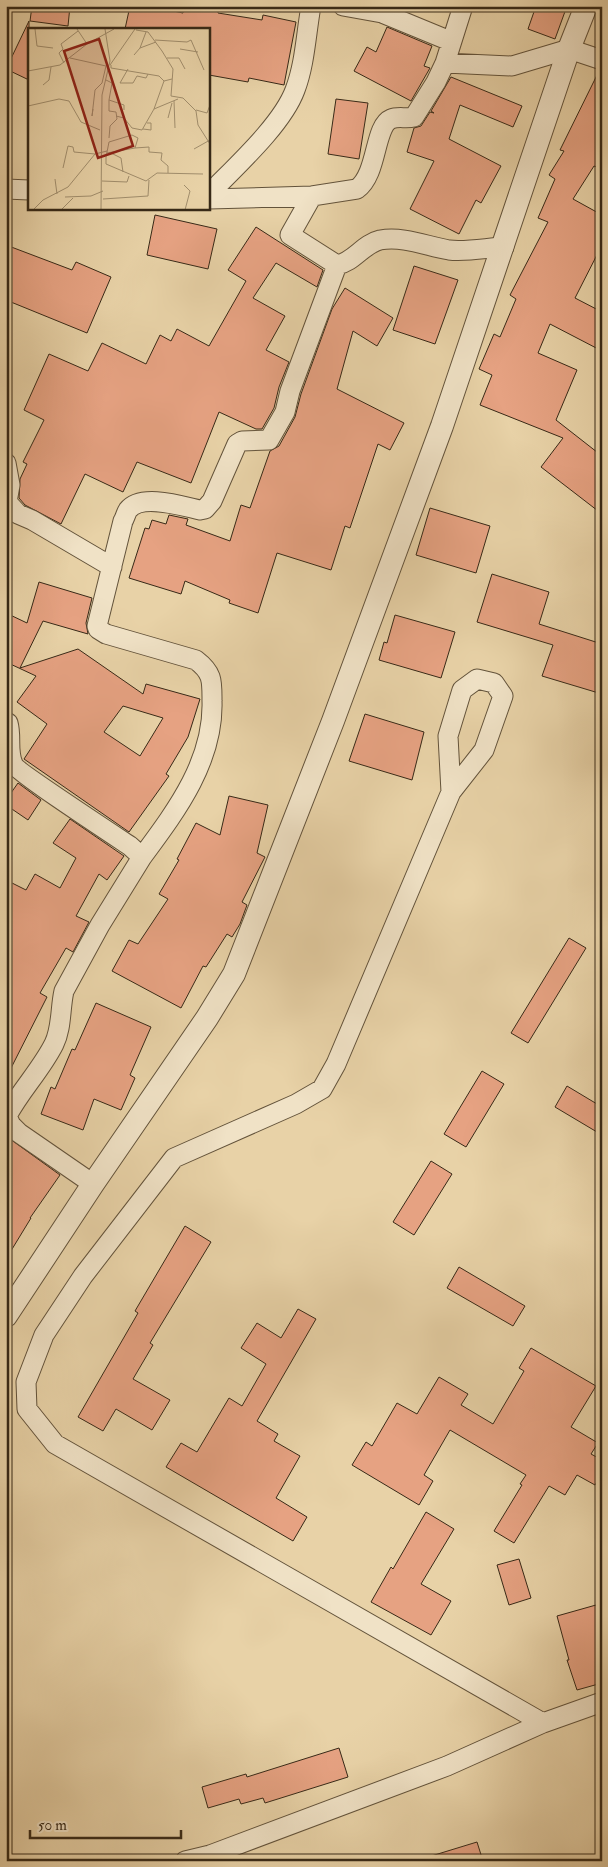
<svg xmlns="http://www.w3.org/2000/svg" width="608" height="1867" font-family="'IM FELL Double Pica',serif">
<rect width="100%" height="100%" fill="#e8d2a7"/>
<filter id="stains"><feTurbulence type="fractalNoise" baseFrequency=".004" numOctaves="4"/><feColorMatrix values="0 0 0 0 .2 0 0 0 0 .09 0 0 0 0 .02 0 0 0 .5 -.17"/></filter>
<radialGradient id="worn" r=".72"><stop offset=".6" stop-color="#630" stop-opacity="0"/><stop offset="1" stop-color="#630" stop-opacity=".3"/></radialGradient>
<path fill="#e6a282" stroke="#372917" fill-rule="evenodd" d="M 32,6 L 70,6 L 68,26 L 30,21 Z
M 130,6 L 149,6 L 183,13 L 184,6 L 198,6 L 218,11 L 218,13 L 262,20 L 263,15 L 296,22 L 284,85 L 249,78 L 248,82 L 209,75 L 209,29 L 125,29 Z
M 536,6 L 567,6 L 555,39 L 528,29 Z
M 29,21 L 29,80 L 6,69 Z
M 387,27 L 432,46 L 424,66 L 430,68 L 411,101 L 354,71 L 367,47 L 376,52 Z
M 599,71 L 602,71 L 602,169 L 594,166 L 573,199 L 602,215 L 602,245 L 575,298 L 602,312 L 602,351 L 550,324 L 538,353 L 577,370 L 556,420 L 602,456 L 602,514 L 541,467 L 563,438 L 480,405 L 492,375 L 479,369 L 494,334 L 500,337 L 516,299 L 510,295 L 548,222 L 538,218 L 555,179 L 549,175 L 564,151 L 560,150 Z
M 451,77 L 522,106 L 513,127 L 460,105 L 449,139 L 501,166 L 481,203 L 476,200 L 459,234 L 410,209 L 434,161 L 407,152 L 414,128 L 421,126 L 430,112 L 434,113 L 431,111 Z
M 336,99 L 368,103 L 359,159 L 328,154 Z
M 155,215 L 217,229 L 208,269 L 147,255 Z
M 256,227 L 323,270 L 317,287 L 276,263 L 253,298 L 285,316 L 266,350 L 289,362 L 279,387 L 274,408 L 262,429 L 256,429 L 219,412 L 191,483 L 137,462 L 123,492 L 85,474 L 61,524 L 25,505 L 19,498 L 20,479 L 27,464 L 23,462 L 44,420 L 24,410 L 49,354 L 88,371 L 102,343 L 146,364 L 160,335 L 171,341 L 177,329 L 209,346 L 246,281 L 228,270 Z
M 6,245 L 72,270 L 76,262 L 111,277 L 87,333 L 6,300 Z
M 414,266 L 458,280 L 435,344 L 393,330 Z
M 345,288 L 393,318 L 377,346 L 353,331 L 337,389 L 404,423 L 390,450 L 378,444 L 350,528 L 345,526 L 331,570 L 277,553 L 258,613 L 229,603 L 230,600 L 185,581 L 181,594 L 129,578 L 145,528 L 149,529 L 152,520 L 166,524 L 169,515 L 188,519 L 186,525 L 230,541 L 241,505 L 250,508 L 270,451 L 279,446 L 295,417 L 301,394 L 332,309 Z
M 430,508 L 490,526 L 476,573 L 416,555 Z
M 492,574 L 549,592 L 539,624 L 602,644 L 602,694 L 542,676 L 553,645 L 477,622 Z
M 39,582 L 92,598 L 86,623 L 88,634 L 43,621 L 20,668 L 78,649 L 143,694 L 146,684 L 200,699 L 188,737 L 166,774 L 169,776 L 129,832 L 24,759 L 47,724 L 17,702 L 36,676 L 6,662 L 6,613 L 27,623 ZM 123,706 L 163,718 L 140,756 L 104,732 Z
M 395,615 L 455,632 L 441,678 L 379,660 L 384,642 L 387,643 Z
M 365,714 L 424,732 L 412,780 L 349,761 Z
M 18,783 L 41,800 L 28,820 L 6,805 L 6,800 Z
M 229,796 L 268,805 L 257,853 L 265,857 L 242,902 L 247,905 L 240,924 L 232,937 L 227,934 L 206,967 L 203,966 L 181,1008 L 112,971 L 129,940 L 138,944 L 168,899 L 159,894 L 179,860 L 177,859 L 196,823 L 220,835 Z
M 70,819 L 124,856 L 107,880 L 99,874 L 76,916 L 89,922 L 73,952 L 66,948 L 40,993 L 47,997 L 6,1078 L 6,880 L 26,890 L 35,874 L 60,888 L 76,858 L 53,843 Z
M 569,938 L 586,948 L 528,1043 L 511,1033 Z
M 96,1003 L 151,1027 L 130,1075 L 135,1078 L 121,1110 L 94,1099 L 83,1130 L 41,1114 L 51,1087 L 55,1089 L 72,1049 L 75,1050 Z
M 482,1071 L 504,1084 L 466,1147 L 444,1134 Z
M 567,1086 L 602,1107 L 602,1135 L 555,1107 Z
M 6,1136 L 60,1175 L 30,1218 L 31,1218 L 6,1259 Z
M 431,1161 L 452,1174 L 414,1235 L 393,1222 Z
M 185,1226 L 211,1242 L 150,1343 L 153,1345 L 133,1379 L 170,1400 L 152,1430 L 116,1409 L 103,1431 L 78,1417 L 138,1313 L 135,1311 Z
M 459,1267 L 525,1306 L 513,1326 L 447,1288 Z
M 298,1309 L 316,1319 L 257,1421 L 278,1434 L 274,1441 L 300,1456 L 276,1498 L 307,1517 L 293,1541 L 166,1467 L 181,1443 L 197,1452 L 229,1398 L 242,1406 L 266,1364 L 241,1348 L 257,1323 L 281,1338 Z
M 531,1348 L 596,1386 L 571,1427 L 598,1443 L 591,1454 L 602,1460 L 602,1474 L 595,1485 L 577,1475 L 565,1495 L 549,1486 L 514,1543 L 494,1531 L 522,1485 L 520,1484 L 526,1475 L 450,1430 L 424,1475 L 433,1481 L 419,1505 L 352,1465 L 366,1442 L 372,1446 L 397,1403 L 417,1414 L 439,1377 L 468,1394 L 461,1405 L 493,1424 L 524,1371 L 519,1368 Z
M 426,1512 L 454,1529 L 421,1584 L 451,1601 L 431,1635 L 371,1602 L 391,1567 L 393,1569 Z
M 519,1559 L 531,1598 L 509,1605 L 497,1565 Z
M 596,1605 L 602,1624 L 602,1683 L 577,1690 L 567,1660 L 569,1660 L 557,1616 Z
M 339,1748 L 348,1777 L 265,1803 L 263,1798 L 241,1804 L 239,1799 L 208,1808 L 202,1787 L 246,1774 L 247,1777 Z
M 477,1842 L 483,1861 L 428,1861 L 428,1857 Z"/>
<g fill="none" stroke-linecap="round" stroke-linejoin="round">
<g stroke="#63533b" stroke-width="21">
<path id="minor" d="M 343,6 L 382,13 L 450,41
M 445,63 L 512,66 L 569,49 L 602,60
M 6,189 L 29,190
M 209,194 C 235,167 282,125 295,90 C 305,64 306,34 311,6
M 312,196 L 290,235 L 337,265 C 354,262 363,244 380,240 C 404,236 426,246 449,250 C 466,252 486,248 504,247
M 209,199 L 312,196 L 357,189 C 378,174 374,126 391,119 C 398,116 406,119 414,117 L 436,82 L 445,63 L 463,6
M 6,463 L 10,485 L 7,502 L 18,514 L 32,520 L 112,567
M 6,722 L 8,723 C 12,737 7,750 13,764 C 16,771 115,836 130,846 L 142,857 L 100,925 L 64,991 C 60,1008 62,1028 54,1044 C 41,1070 20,1091 7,1116 L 11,1125 L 19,1133 L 93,1184
M 451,792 L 484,750 L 503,696 L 494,683 L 477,679 L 462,690 L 448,736 L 451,792 L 336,1064 L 322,1089 L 296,1104 L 174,1158 L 83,1276 L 44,1335 L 26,1382 L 27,1409 L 55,1444 L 543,1723
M 142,857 C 176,811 214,761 212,701 C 212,681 213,673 196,660 L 106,634 L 98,629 L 97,626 L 123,521 C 125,518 126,513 128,510 C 141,493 182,506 200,510 L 205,509 L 212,501 L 237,444 L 242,441 L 269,440 L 285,412 L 290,391 L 337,265
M 185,1861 L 210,1855 L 447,1766 L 543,1723 L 602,1702"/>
</g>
<g stroke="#63533b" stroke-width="24">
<path id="tertiary" d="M 6,1316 L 93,1184 L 207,1018 L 234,974 L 333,721 L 442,426 L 569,49 L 586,6"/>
</g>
<use href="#minor" stroke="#f0e2c6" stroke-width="19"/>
<use href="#tertiary" stroke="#f0e2c6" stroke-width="22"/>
</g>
<g transform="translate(28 28)">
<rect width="182" height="182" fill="#e8d2a7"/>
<path fill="none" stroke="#a18e6d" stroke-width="1" d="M 7,1 L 9,18 L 25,20M 49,1 L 59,16M 108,2 L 120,4 L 134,23 L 145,41 L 143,68 L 155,70 L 168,83 L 170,97 L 182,116M 127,12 L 159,14 L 163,12M 163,12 L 176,42M 112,20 L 118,4M 152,21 L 170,24M 106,27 L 112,20 L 128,14M 42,30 L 78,38 L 74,55 L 67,62 L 64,88 L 65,81M 139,30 L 151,30 L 157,41M 36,35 L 31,25 L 35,21 L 33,16 L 50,3M 82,37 L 107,1M 83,37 L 83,40 L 131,48 L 136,53 L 144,51M 0,43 L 32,37 L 59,16 L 86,1M 78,52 L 84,55 L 81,72 L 96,77 L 96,82M 92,55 L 105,55 L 109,48 L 118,50 L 120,46M 92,55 L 100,41M 15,57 L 21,52 L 23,39M 146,73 L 147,100M 0,78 L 31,71 L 41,73 L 53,94 L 72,102M 126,81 L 136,53M 168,82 L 179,85 L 182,77M 88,88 L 96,90 L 104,100 L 114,102 L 126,81 L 150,71M 140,90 L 144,75M 115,101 L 123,102 L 123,95 L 119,95M 81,110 L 82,98 L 89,91 L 88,84 L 81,83 L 81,72M 107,120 L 121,119 L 121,124 L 134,125 L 133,132 L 140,138 L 140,145M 166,121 L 182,112M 79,125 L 107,120 L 110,110 L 104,107 L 81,114 L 78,129 L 78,136 L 118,153 L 129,145 L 175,146M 83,125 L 93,130 L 95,144M 35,140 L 40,118 L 45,119 L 46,124 L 67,126M 27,151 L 29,166M 74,153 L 99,154 L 101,148M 156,157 L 162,163 L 157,182M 37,169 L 63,168 L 75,163M 75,171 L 120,168 L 121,152M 5,182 L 15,172 L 40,159 L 67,126 L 79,123M 33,182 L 45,170M 73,182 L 74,67 L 82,33 L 77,1"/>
<path fill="#8f2418" fill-opacity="0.15" stroke="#8f2418" stroke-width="2.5" d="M 71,11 L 105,118 L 70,130 L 36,23 Z"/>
<rect width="182" height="182" fill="none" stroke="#372917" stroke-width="2.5"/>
</g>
<rect width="608" height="1867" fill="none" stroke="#e8d2a7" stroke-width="25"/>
<rect x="8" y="8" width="593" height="1852" fill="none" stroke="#372917" stroke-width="2.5"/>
<rect x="12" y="12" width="583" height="1842" fill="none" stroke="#372917"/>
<path d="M30 1830v8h151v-8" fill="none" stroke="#372917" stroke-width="2.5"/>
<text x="38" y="1830" font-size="15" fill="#372917" stroke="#f0e2c6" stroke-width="4" paint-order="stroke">50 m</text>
<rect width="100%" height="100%" filter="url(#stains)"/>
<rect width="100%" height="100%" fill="url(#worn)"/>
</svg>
